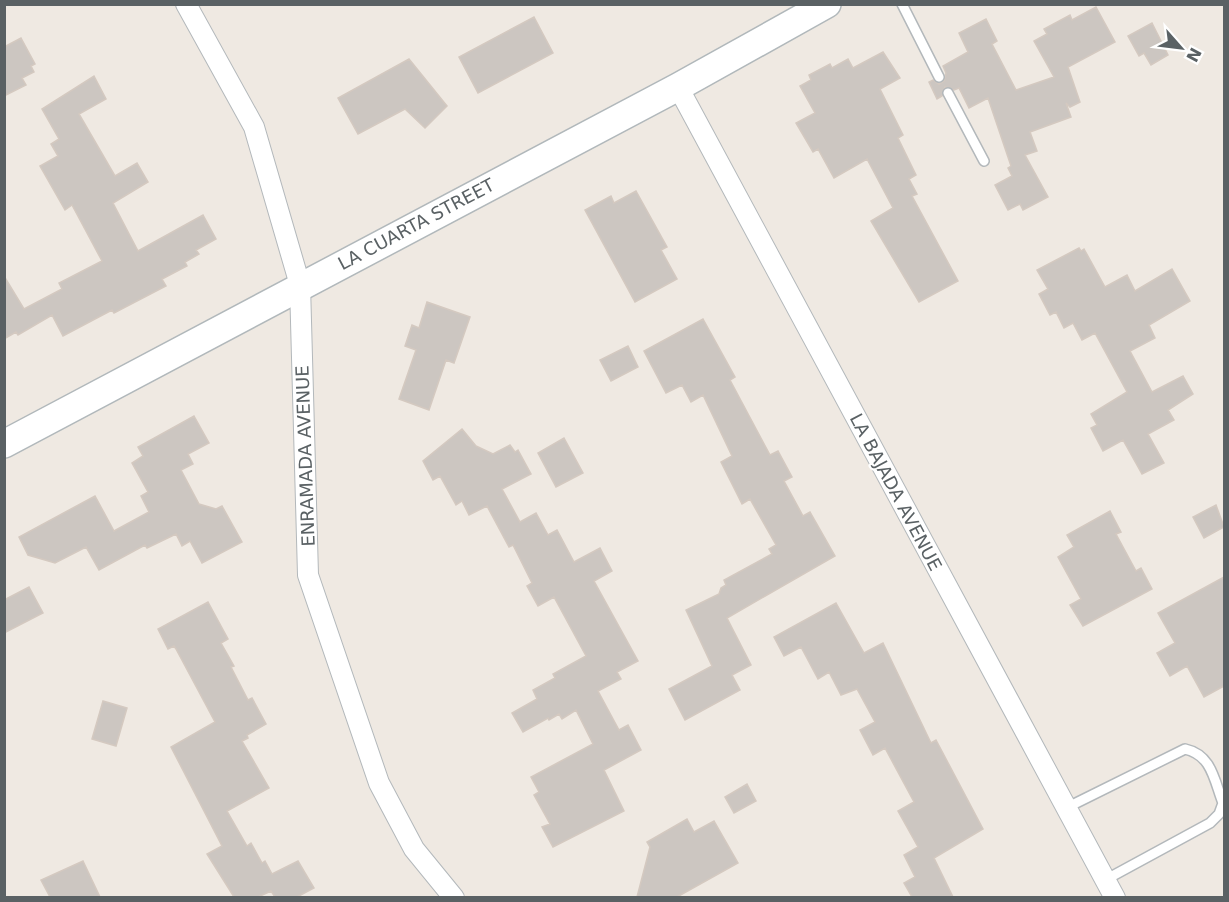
<svg xmlns="http://www.w3.org/2000/svg" width="1229" height="902" font-family="'DejaVu Sans',sans-serif">
<rect width="100%" height="100%" fill="#efe9e2"/>
<path fill="#ccc6c1" stroke="#d4c9c0" stroke-width="1.5" d="M 1096,7 L 1115,42 L 1068,67 L 1080,102 L 1070,107 L 1066,103 L 1071,117 L 1030,132 L 1037,151 L 1025,155 L 1048,197 L 1023,210 L 1020,204 L 1008,210 L 995,185 L 1012,176 L 1008,168 L 1011,166 L 988,98 L 969,108 L 959,88 L 954,90 L 945,87 L 942,96 L 937,99 L 929,82 L 933,80 L 939,84 L 944,81 L 946,73 L 943,66 L 968,52 L 959,33 L 986,19 L 997,41 L 992,44 L 1016,90 L 1054,77 L 1034,41 L 1047,34 L 1044,29 L 1070,15 L 1072,20 Z
M 534,17 L 553,53 L 478,93 L 459,57 Z
M 1152,23 L 1168,55 L 1151,65 L 1144,53 L 1139,56 L 1128,36 Z
M 21,38 L 35,64 L 31,66 L 34,72 L 22,78 L 26,85 L 4,96 L 4,44 L 6,46 Z
M 883,52 L 900,78 L 880,89 L 903,135 L 898,138 L 916,175 L 909,179 L 917,194 L 912,196 L 958,281 L 919,302 L 871,221 L 893,208 L 867,159 L 834,178 L 818,149 L 813,152 L 796,123 L 815,113 L 800,86 L 811,80 L 809,75 L 830,64 L 832,68 L 848,59 L 853,68 Z
M 409,59 L 447,106 L 425,128 L 405,109 L 358,134 L 338,98 Z
M 94,76 L 106,99 L 79,114 L 115,176 L 137,163 L 148,182 L 113,203 L 138,251 L 203,215 L 216,239 L 196,250 L 199,254 L 185,262 L 187,266 L 162,279 L 166,286 L 114,313 L 112,310 L 63,336 L 52,315 L 18,335 L 16,332 L 4,339 L 4,276 L 24,309 L 62,289 L 59,283 L 102,261 L 72,205 L 65,210 L 40,166 L 58,156 L 51,144 L 59,139 L 42,109 Z
M 636,191 L 667,247 L 661,250 L 677,279 L 635,302 L 585,210 L 611,196 L 614,203 Z
M 1079,248 L 1081,251 L 1084,249 L 1105,287 L 1127,275 L 1135,291 L 1172,269 L 1190,301 L 1149,325 L 1155,338 L 1130,351 L 1152,392 L 1183,376 L 1193,394 L 1168,410 L 1174,420 L 1148,434 L 1164,463 L 1142,474 L 1123,440 L 1103,451 L 1091,428 L 1097,425 L 1091,414 L 1127,392 L 1095,333 L 1082,340 L 1073,323 L 1064,328 L 1056,312 L 1050,315 L 1039,294 L 1048,289 L 1037,270 Z
M 427,302 L 470,317 L 454,363 L 446,360 L 429,410 L 399,399 L 416,350 L 405,346 L 412,325 L 419,328 Z
M 703,319 L 735,377 L 730,380 L 770,455 L 778,451 L 792,477 L 784,481 L 803,516 L 810,512 L 835,556 L 727,618 L 751,665 L 732,675 L 740,690 L 685,720 L 669,689 L 712,666 L 686,610 L 719,594 L 721,588 L 726,585 L 724,580 L 772,554 L 769,549 L 776,545 L 750,499 L 742,504 L 721,462 L 732,456 L 703,395 L 691,402 L 682,385 L 666,393 L 644,351 Z
M 628,346 L 638,367 L 611,381 L 600,360 Z
M 194,416 L 209,443 L 188,454 L 193,464 L 181,470 L 199,504 L 216,509 L 222,506 L 242,542 L 202,563 L 190,541 L 182,546 L 176,534 L 147,548 L 145,545 L 99,570 L 86,547 L 55,563 L 28,555 L 19,537 L 95,496 L 114,531 L 149,512 L 141,496 L 148,492 L 132,463 L 143,456 L 138,447 Z
M 462,429 L 476,446 L 493,454 L 510,445 L 515,452 L 518,450 L 531,474 L 502,489 L 520,522 L 536,513 L 548,535 L 557,530 L 574,562 L 600,548 L 612,571 L 594,581 L 638,661 L 617,672 L 621,679 L 598,691 L 619,730 L 628,725 L 641,750 L 604,770 L 624,811 L 553,847 L 542,827 L 550,824 L 534,795 L 539,792 L 531,777 L 593,744 L 576,710 L 562,719 L 559,714 L 549,720 L 548,718 L 523,732 L 512,713 L 537,699 L 533,690 L 555,678 L 553,674 L 586,656 L 554,597 L 538,606 L 527,586 L 532,583 L 513,545 L 509,547 L 487,506 L 469,515 L 462,501 L 456,505 L 440,476 L 433,480 L 423,461 Z
M 564,438 L 583,473 L 556,487 L 538,453 Z
M 1216,505 L 1224,527 L 1204,538 L 1193,517 Z
M 1110,511 L 1121,532 L 1116,534 L 1136,571 L 1141,568 L 1152,589 L 1083,626 L 1070,605 L 1081,599 L 1058,557 L 1074,547 L 1067,535 Z
M 1224,577 L 1224,686 L 1204,697 L 1187,666 L 1170,676 L 1157,653 L 1175,643 L 1158,613 Z
M 29,587 L 43,613 L 4,633 L 4,600 Z
M 208,602 L 228,639 L 221,643 L 234,666 L 231,667 L 248,700 L 252,698 L 266,724 L 247,735 L 248,738 L 242,741 L 269,788 L 227,811 L 247,846 L 251,843 L 262,863 L 265,861 L 272,874 L 298,861 L 314,888 L 297,897 L 275,897 L 271,891 L 258,897 L 234,897 L 207,854 L 222,846 L 171,747 L 215,722 L 176,649 L 174,646 L 168,649 L 158,629 Z
M 836,603 L 864,653 L 883,643 L 931,743 L 936,740 L 983,829 L 934,858 L 953,897 L 912,897 L 904,883 L 915,877 L 904,855 L 918,847 L 898,811 L 914,802 L 885,748 L 873,755 L 860,730 L 875,722 L 857,689 L 841,695 L 829,672 L 818,679 L 801,647 L 784,656 L 774,637 Z
M 103,701 L 127,708 L 116,746 L 92,739 Z
M 747,784 L 756,801 L 734,813 L 725,797 Z
M 687,819 L 694,832 L 714,821 L 738,863 L 677,897 L 637,897 L 650,847 L 647,842 Z
M 83,861 L 100,897 L 50,897 L 41,880 Z"/>
<g fill="none" stroke-linecap="round" stroke-linejoin="round">
<g stroke="#b3b8bb" stroke-width="12">
<path id="lane" d="M 902,4 L 939,77
M 948,93 L 984,161
M 1066,808 L 1185,749 C 1212,755 1214,780 1223,803 L 1219,814 L 1210,823 L 1105,880"/>
</g>
<g stroke="#b3b8bb" stroke-width="22">
<path id="street" d="M 186,4 L 254,127 L 300,285 L 308,575 L 379,783 L 414,849 L 454,898
M 678,87 L 1115,898"/>
</g>
<g stroke="#b1b8bb" stroke-width="30">
<path id="secondary" d="M 4,444 L 678,87 L 827,4"/>
</g>
<use href="#lane" stroke="#fff" stroke-width="9"/>
<use href="#street" stroke="#fff" stroke-width="20"/>
<use href="#secondary" stroke="#fff" stroke-width="27"/>
</g>
<g text-anchor="middle" dominant-baseline="central" stroke-width="4.5" stroke-linejoin="round" paint-order="stroke">
<g font-size="18" fill="#5a6164" stroke="#fff">
<text transform="translate(416 224) rotate(-28)">LA CUARTA STREET</text>
<text transform="translate(305 456) rotate(-92)">ENRAMADA AVENUE</text>
<text transform="translate(896 492) rotate(62)">LA BAJADA AVENUE</text>
</g>
</g>
<rect width="1229" height="902" fill="none" stroke="#5a6164" stroke-width="12"/>
<g transform="translate(1181 48) rotate(118)" stroke="#ffffff" stroke-width="4.5" paint-order="stroke">
<path d="M0-4.5L10 22L0 15L-10 22Z" fill="#5a6164"/>
<text y="-9" font-size="16" font-weight="bold" text-anchor="middle" fill="#5a6164">N</text>
</g>
</svg>
